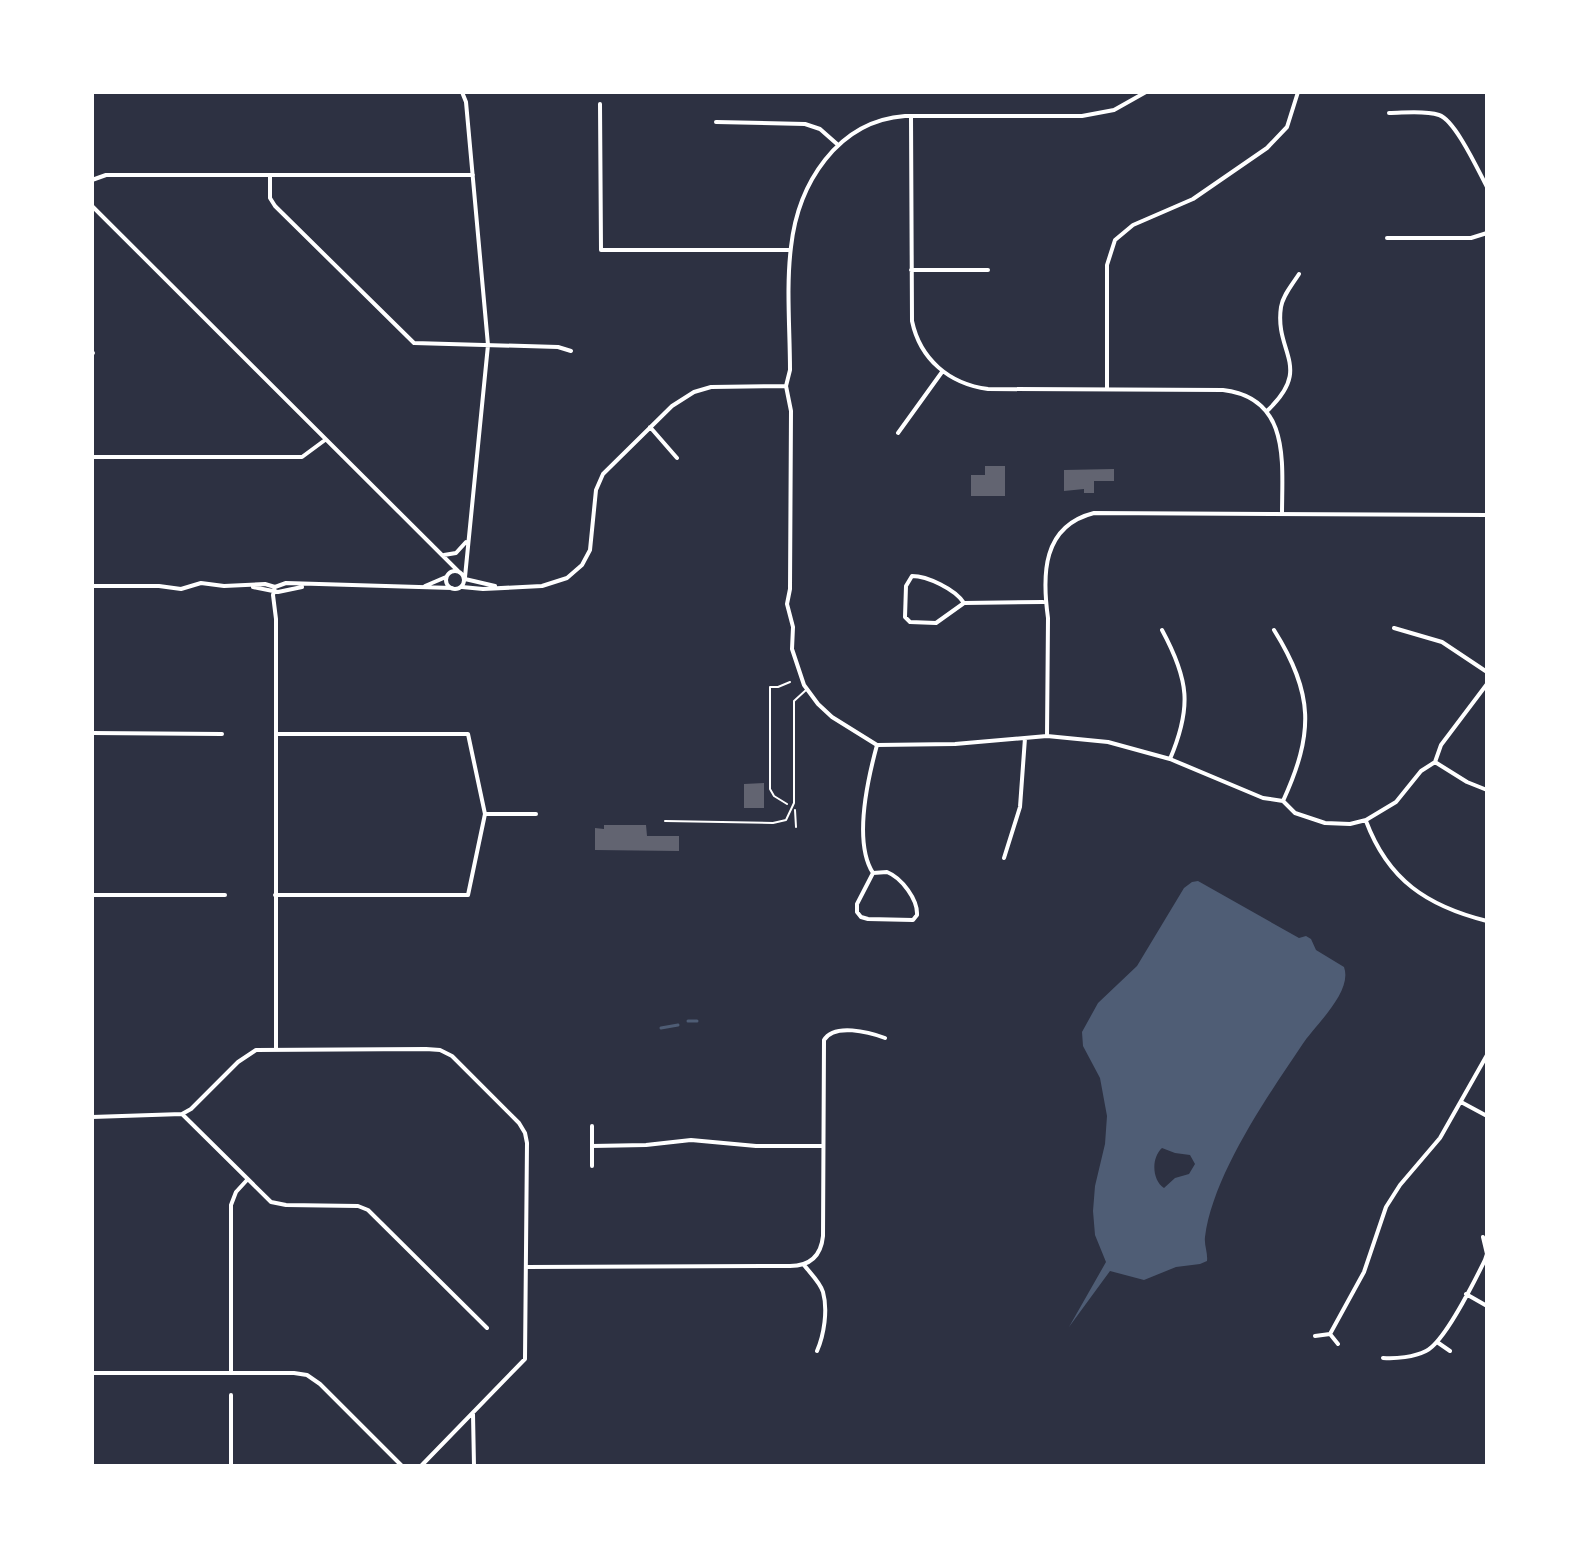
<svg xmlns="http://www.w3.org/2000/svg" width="1579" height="1558" font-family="'IBM Plex Serif',serif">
<rect width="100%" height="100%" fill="#2d3142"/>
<path fill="#4f5d75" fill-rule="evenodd" d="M 1198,881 L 1299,938 L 1306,936 L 1311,939 L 1316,950 L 1344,967 C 1353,992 1315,1025 1302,1045 C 1267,1097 1213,1175 1205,1237 C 1204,1245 1208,1253 1207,1261 L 1200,1264 L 1176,1267 L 1144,1280 L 1110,1271 L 1069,1327 L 1106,1262 L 1095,1235 L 1093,1211 L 1095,1186 L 1105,1144 L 1107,1116 L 1100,1078 L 1083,1046 L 1082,1032 L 1098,1003 L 1137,966 L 1184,888 L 1192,882 ZM 1162,1148 L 1175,1153 L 1190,1155 L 1195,1164 L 1189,1174 L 1175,1178 L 1164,1188 C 1152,1180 1151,1158 1162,1148 Z"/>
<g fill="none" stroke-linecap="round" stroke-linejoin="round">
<path stroke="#4f5d75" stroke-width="3" d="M 688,1021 L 697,1021
M 661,1028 L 678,1025"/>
</g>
<path fill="#626471" d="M 985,466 L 1005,466 L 1005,496 L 971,496 L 971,475 L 985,475 Z
M 1114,469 L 1114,481 L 1094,481 L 1094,493 L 1084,493 L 1084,489 L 1064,491 L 1064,470 Z
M 764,783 L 764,808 L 744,808 L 744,784 Z
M 604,825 L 646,825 L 647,836 L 679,836 L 679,851 L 595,850 L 595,828 L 604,829 Z"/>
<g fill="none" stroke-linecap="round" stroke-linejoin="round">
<path stroke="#fff" stroke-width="2" d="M 787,804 L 774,796 L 770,789 L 770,687 L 778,687 L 790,682
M 795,810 L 796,827"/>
<path stroke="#fff" stroke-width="2" d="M 665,821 L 773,823 L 786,820 L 794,803 L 794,701 L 806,690"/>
<path stroke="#fff" stroke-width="4" d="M 462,92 L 466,102 L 488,345 L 465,577
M 1146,92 L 1114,110 L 1082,116 L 905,116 C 837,121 798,184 791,247 C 786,287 790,330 790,370 L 786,386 L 791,411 L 790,589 L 787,604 L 793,627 L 792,649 L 804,685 L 818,704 L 832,717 L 877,745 L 955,744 L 1047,736 L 1108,742 L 1170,759 L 1263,798 L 1283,801 L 1295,813 L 1325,823 L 1350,824 L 1366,820 L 1396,802 L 1421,771 L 1435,762 L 1441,745 L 1487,684
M 600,104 L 601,250 L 790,250
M 1389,113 C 1404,113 1424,110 1439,115 C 1455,120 1478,170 1487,187
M 911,116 L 912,321 C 920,359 949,384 988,389 L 1223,390 C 1291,398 1282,463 1282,514
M 716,122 L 805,124 L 820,129 L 837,144
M 270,176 L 270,198 L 275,206 L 414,343 L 558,347 L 571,351
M 92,180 L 106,175 L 473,175
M 92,206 L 458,571
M 1387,238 L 1471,238 L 1487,233
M 911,270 L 988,270
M 92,353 L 93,353
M 1107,389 L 1107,265 L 1115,240 L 1133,225 L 1193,199 L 1267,148 L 1287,127 L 1298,92
M 1267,411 C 1314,367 1274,353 1281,307 C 1283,295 1292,285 1299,274
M 650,427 L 677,458
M 898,433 L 942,372
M 92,457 L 302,457 L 325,440
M 444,555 L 456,553 L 466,542
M446 580a9 9 0 1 1 18 0a9 9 0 1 1-18 0Z
M 912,576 C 927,576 955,589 964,603 L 936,623 L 910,622 L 905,617 L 906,586 Z
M 465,579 L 495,586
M 92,586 L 159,586 L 181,589 L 201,583 L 224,586 L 265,584 L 275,587 L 286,583 L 452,588
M 425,586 L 446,577
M 253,587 L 278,592 L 302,587
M 275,587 L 273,595 L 276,619 L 276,1049
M 462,587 L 483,589 L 542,586 L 567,578 L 582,565 L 590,550 L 596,490 L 603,474 L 672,406 L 694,392 L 711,387 L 786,386
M 964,603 L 1043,602
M 1394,628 L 1442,642 L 1487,672
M 1162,630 C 1189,680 1192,707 1170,759
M 1274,630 C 1314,694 1314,733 1283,801
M 92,733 L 222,734
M 1047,736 L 1048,618 C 1042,575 1042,526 1094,513 L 1487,515
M 1435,762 L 1467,782 L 1487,790
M 485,814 L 536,814
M 1366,821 C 1388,880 1427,906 1487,921
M 1004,858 L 1020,807 L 1025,738
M 887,872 C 902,878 918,900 917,915 L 913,920 L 868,919 L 861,917 L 857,912 L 857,904 L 873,873 Z
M 873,873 C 853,842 868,778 877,745
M 92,895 L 225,895
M 275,895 L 468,895 L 485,814 L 468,734 L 276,734
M 1461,1102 L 1487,1116
M 182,1114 L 271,1202 L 286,1205 L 358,1206 L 368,1210 L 487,1328
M 92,1117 L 182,1114 L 191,1109 L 238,1062 L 256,1050 L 426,1049 L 440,1050 L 452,1056 L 519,1123 L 525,1133 L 527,1143 L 525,1359 L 421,1466
M 592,1126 L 592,1166
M 592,1146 L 646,1145 L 691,1140 L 756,1146 L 823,1146
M 804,1265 C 810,1273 820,1282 823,1292 C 828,1310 824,1335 817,1351
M 527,1267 L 790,1266 C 810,1266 821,1256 823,1236 L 824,1040 C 834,1023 869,1032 885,1038
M 1466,1294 L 1487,1306
M 1330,1334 L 1364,1272 L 1386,1207 L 1400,1185 L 1440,1138 L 1487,1055
M 1315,1336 L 1330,1334 L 1338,1344
M 1437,1342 L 1450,1351
M 1383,1358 C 1396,1359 1414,1357 1426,1351 C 1445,1342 1475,1280 1485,1260 L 1487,1254 L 1483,1237
M 231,1372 L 231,1205 L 236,1192 L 247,1180
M 92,1373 L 294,1373 L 307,1375 L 320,1384 L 402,1466
M 473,1414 L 474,1466
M 231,1466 L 231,1395"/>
</g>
<rect width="1579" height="1558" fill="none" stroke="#ffffff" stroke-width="188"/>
</svg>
